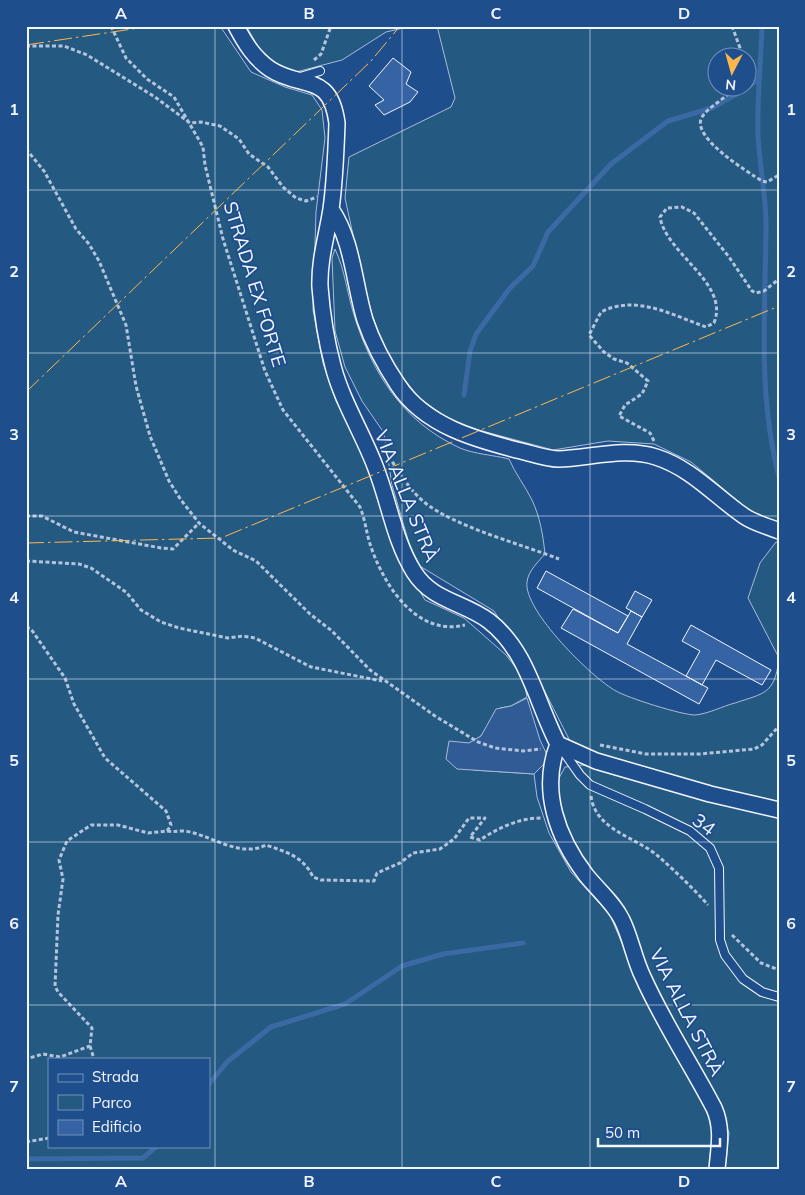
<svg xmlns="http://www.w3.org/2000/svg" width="805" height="1195" font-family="Mulish,sans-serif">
<rect width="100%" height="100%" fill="#1f4e8c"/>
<path fill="#245a82" stroke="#a8bbd7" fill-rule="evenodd" d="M 26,26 L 220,26 L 251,72 L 285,87 L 312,95 L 322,110 L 325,138 L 316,212 L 313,310 L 323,363 L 336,401 L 362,448 L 377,488 L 392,545 L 425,600 L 464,618 L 506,655 L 523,677 L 527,697 L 511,706 L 500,708 L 481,736 L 469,743 L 473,770 L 534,774 L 537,797 L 549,833 L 571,872 L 610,915 L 646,1000 L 702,1101 L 710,1119 L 712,1134 L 709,1169 L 26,1169 ZM 49,1059 L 209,1059 L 209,1146 L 49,1146 Z
M 246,26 L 412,26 L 386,32 L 342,60 L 296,72 L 280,67 L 259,48 Z
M 437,26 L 779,26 L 779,523 L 755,515 L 691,462 L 654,444 L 608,441 L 553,450 L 456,424 L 419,398 L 388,358 L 368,304 L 345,198 L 349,157 L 451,107 L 455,98 ZM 718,58 L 748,58 L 748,88 L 718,88 Z
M 335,249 C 345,270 347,293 354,315 C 372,373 403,422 460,448 C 474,454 493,455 509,459 C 515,473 525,486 532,500 C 540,517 543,535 545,554 C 539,561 528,571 527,582 C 523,610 592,678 616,691 C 628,698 682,715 695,715 C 708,714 723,706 735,703 C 765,693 774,694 779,660 L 779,805 L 598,756 L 572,745 L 541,684 L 494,611 L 418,565 L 409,543 L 392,485 L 384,433 L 362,401 L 345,367 L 335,331 L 332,258 Z
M 776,542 L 779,543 L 779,658 L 748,598 L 760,563 Z
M 583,765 L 779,816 L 779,1169 L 725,1169 L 729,1133 L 720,1106 L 597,879 L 566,832 L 558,801 L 559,778 L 565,767 Z"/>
<path fill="#305b95" stroke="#a8bbd7" d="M 527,698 L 540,740 L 549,759 L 534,774 L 457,769 L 446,759 L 449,741 L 469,743 L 481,736 L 496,709 L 511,706 Z"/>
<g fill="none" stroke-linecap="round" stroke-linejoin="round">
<path stroke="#3b69a3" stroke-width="5" d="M 762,26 C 761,62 757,97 758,133 C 759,165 767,199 766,231 C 765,314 758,396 779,477
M 748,87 L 760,78
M 464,395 L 470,351 L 476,334 L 510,288 L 533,266 L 548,232 L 611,164 L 668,121 L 712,108 L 747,88
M 209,1084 L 227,1062 L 271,1027 L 345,1004 L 402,966 L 443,954 L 523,943
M 26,1159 L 143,1158 L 157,1146"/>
</g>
<path fill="#3563a3" stroke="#f2f6ff" d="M 393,58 L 411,72 L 406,84 L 418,92 L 410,102 L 384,115 L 375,105 L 384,100 L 369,86 Z
M 546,571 L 628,616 L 618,633 L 537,588 Z
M 635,591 L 652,600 L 642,617 L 626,608 Z
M 573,609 L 618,633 L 631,611 L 642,617 L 627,644 L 708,688 L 699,704 L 561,628 Z
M 691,625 L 771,670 L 762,685 L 716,660 L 702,685 L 686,676 L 700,651 L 682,641 Z"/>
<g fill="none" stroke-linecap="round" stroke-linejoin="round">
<g stroke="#f2f6ff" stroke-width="10">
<path id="lane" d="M 300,77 L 320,71
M 561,748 L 580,775 L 590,785 L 645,809 L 690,831 L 710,848 L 719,868 L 720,940 L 725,955 L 743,979 L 762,992 L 779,997"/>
</g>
<g stroke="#f2f6ff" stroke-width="18">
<path id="street" d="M 236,26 C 245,43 254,58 270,69 C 302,90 330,71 337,123 C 336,151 335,181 331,209 C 327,235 319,260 320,287 C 322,313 326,340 333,366 C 342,401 362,432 375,466 C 389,501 394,540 414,572 C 432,601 464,602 489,621 C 528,651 536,702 558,744 L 596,761 L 710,794 L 779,810
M 331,209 C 353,241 354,284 365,320 C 373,344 384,364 398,385 C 425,426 477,440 521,451 C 533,454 547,459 558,459 C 590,458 625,447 656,457 C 691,468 715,496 744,516 C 754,523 767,526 779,531
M 558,744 C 540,790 557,837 586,875 C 598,890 614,903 622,920 C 631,938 634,959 643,977 C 663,1022 691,1064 714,1108 C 723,1128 719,1147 717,1169"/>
</g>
<path stroke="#b3c4dc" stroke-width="3" stroke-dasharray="4 2.5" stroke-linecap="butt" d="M 111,26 L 126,58 L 147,79 L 174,97 L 203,147 L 205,165 L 223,239 L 265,371 L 283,410 L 360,507 C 365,519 366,531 370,544 C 383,584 416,637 465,625
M 732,26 L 740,48 L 739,58
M 26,46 L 64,46 L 87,55 L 155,97 L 190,123 L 201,122 L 220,126 L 239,139 L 249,154 L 268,167 L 283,187 L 296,198 L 306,201 L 317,197
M 314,60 L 321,54 L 331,26
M 733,88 C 725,100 710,105 702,117 C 690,137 748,172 762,181 L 767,182 L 779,175
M 26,149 L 44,171 L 76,229 L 89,244 L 99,261 L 126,325 L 136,386 L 150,436 L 169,481 L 181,500 L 199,523 L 233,550 L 256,561 L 310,614 L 332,631 L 370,670 L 435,716 L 478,742 L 495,748 L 523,751 L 541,749
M 654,441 L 650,433 L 619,416 L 625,405 L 642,394 L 648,381 L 627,363 L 614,359 L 604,352 L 589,335 L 601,312 C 636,294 672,315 706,327 L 714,323 C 730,283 666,254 660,217 L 667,208 L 682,207 L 694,213 L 729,257 L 752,291 L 756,293 L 764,291 L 779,279
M 389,456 C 399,473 409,489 424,502 C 455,527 521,544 559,559
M 26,516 L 42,516 L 74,532 L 161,548 L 173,549 L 199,523
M 26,561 L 79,564 L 91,568 L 126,592 L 141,610 L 161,622 L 179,628 L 228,638 L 243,636 L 255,638 L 311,667 L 382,681
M 26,627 L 31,629 L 65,678 L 74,704 L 105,758 L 166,811 L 171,825 L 167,831 L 148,833 L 118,825 L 91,825 L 67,841 L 59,860 L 63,879 L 58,915 L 55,986 L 58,992 L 92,1028 L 90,1046 L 60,1057 L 43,1054 L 26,1059
M 600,745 L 646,754 L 700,754 L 754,749 L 762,745 L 779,726
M 591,796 C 595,830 636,837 658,856 C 675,871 693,888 708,905
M 167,831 C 173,832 177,831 183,831 C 209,833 239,859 266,845 C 286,852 303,856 313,877 L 321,880 L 374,881 L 377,873 L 400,863 L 413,853 L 440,849 L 454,839 L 469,818 L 485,818 L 470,837 L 480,840 C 498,828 519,818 541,818
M 732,935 L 761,963 L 779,970
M 90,1046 L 94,1059
M 26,1142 L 49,1138"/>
<use href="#lane" stroke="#1f4e8c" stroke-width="8"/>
<use href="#street" stroke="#1f4e8c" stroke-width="15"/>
<path stroke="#ffb74d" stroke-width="1" stroke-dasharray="18 4 2.5 4" stroke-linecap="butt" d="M 26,45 L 152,26
M 26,392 L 371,61 L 400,26
M 26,543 L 221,538 L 779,306"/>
</g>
<path fill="none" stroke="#f2f6ff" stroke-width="1" stroke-opacity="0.55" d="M 215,26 L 215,1169M 402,26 L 402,1169M 590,26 L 590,1169M 26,190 L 779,190M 26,353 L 779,353M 26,516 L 779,516M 26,679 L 779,679M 26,842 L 779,842M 26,1005 L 779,1005"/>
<g text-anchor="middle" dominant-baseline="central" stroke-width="4" stroke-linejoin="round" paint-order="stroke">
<g font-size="19" fill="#f2f6ff" stroke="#1f4e8c">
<text transform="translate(255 284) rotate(73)">STRADA EX FORTE</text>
<text transform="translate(407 496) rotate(68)">VIA ALLA STRÀ</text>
<text transform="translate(704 824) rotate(36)">34</text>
<text transform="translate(687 1012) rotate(63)">VIA ALLA STRÀ</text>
</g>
</g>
<rect width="805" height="1195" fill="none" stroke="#1f4e8c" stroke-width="55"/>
<rect x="48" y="1058" width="162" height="90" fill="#1f4e8c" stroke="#7391ba"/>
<rect x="58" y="1074" width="25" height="8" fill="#1f4e8c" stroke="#7391ba"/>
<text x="92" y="1082" font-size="15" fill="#f2f6ff">Strada</text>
<rect x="58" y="1095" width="25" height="15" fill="#245a82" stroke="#7391ba"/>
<text x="92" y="1108" font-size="15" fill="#f2f6ff">Parco</text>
<rect x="58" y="1120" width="25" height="15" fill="#3563a3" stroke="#7391ba"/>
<text x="92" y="1132" font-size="15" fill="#f2f6ff">Edificio</text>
<g transform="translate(732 72) rotate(186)"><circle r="24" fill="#1f4e8c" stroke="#7391ba"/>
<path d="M0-4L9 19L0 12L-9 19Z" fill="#ffb74d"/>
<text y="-8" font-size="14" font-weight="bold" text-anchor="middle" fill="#f2f6ff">N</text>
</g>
<path d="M598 1138v8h122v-8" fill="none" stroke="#f2f6ff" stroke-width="2.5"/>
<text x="605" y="1138" font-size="15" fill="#f2f6ff" stroke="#1f4e8c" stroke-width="4" paint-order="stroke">50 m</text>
<rect x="28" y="28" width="750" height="1140" fill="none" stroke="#f2f6ff" stroke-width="2"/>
<g font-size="16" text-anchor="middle" font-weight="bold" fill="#f2f6ff">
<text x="121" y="19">A</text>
<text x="309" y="19">B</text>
<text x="496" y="19">C</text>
<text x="684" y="19">D</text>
<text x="14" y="115">1</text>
<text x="791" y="115">1</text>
<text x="14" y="277">2</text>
<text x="791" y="277">2</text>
<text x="14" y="440">3</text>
<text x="791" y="440">3</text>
<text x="14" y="603">4</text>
<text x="791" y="603">4</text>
<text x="14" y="766">5</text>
<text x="791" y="766">5</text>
<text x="14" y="929">6</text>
<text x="791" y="929">6</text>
<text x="14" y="1092">7</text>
<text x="791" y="1092">7</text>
<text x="121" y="1187">A</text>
<text x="309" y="1187">B</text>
<text x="496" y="1187">C</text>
<text x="684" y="1187">D</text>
</g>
</svg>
